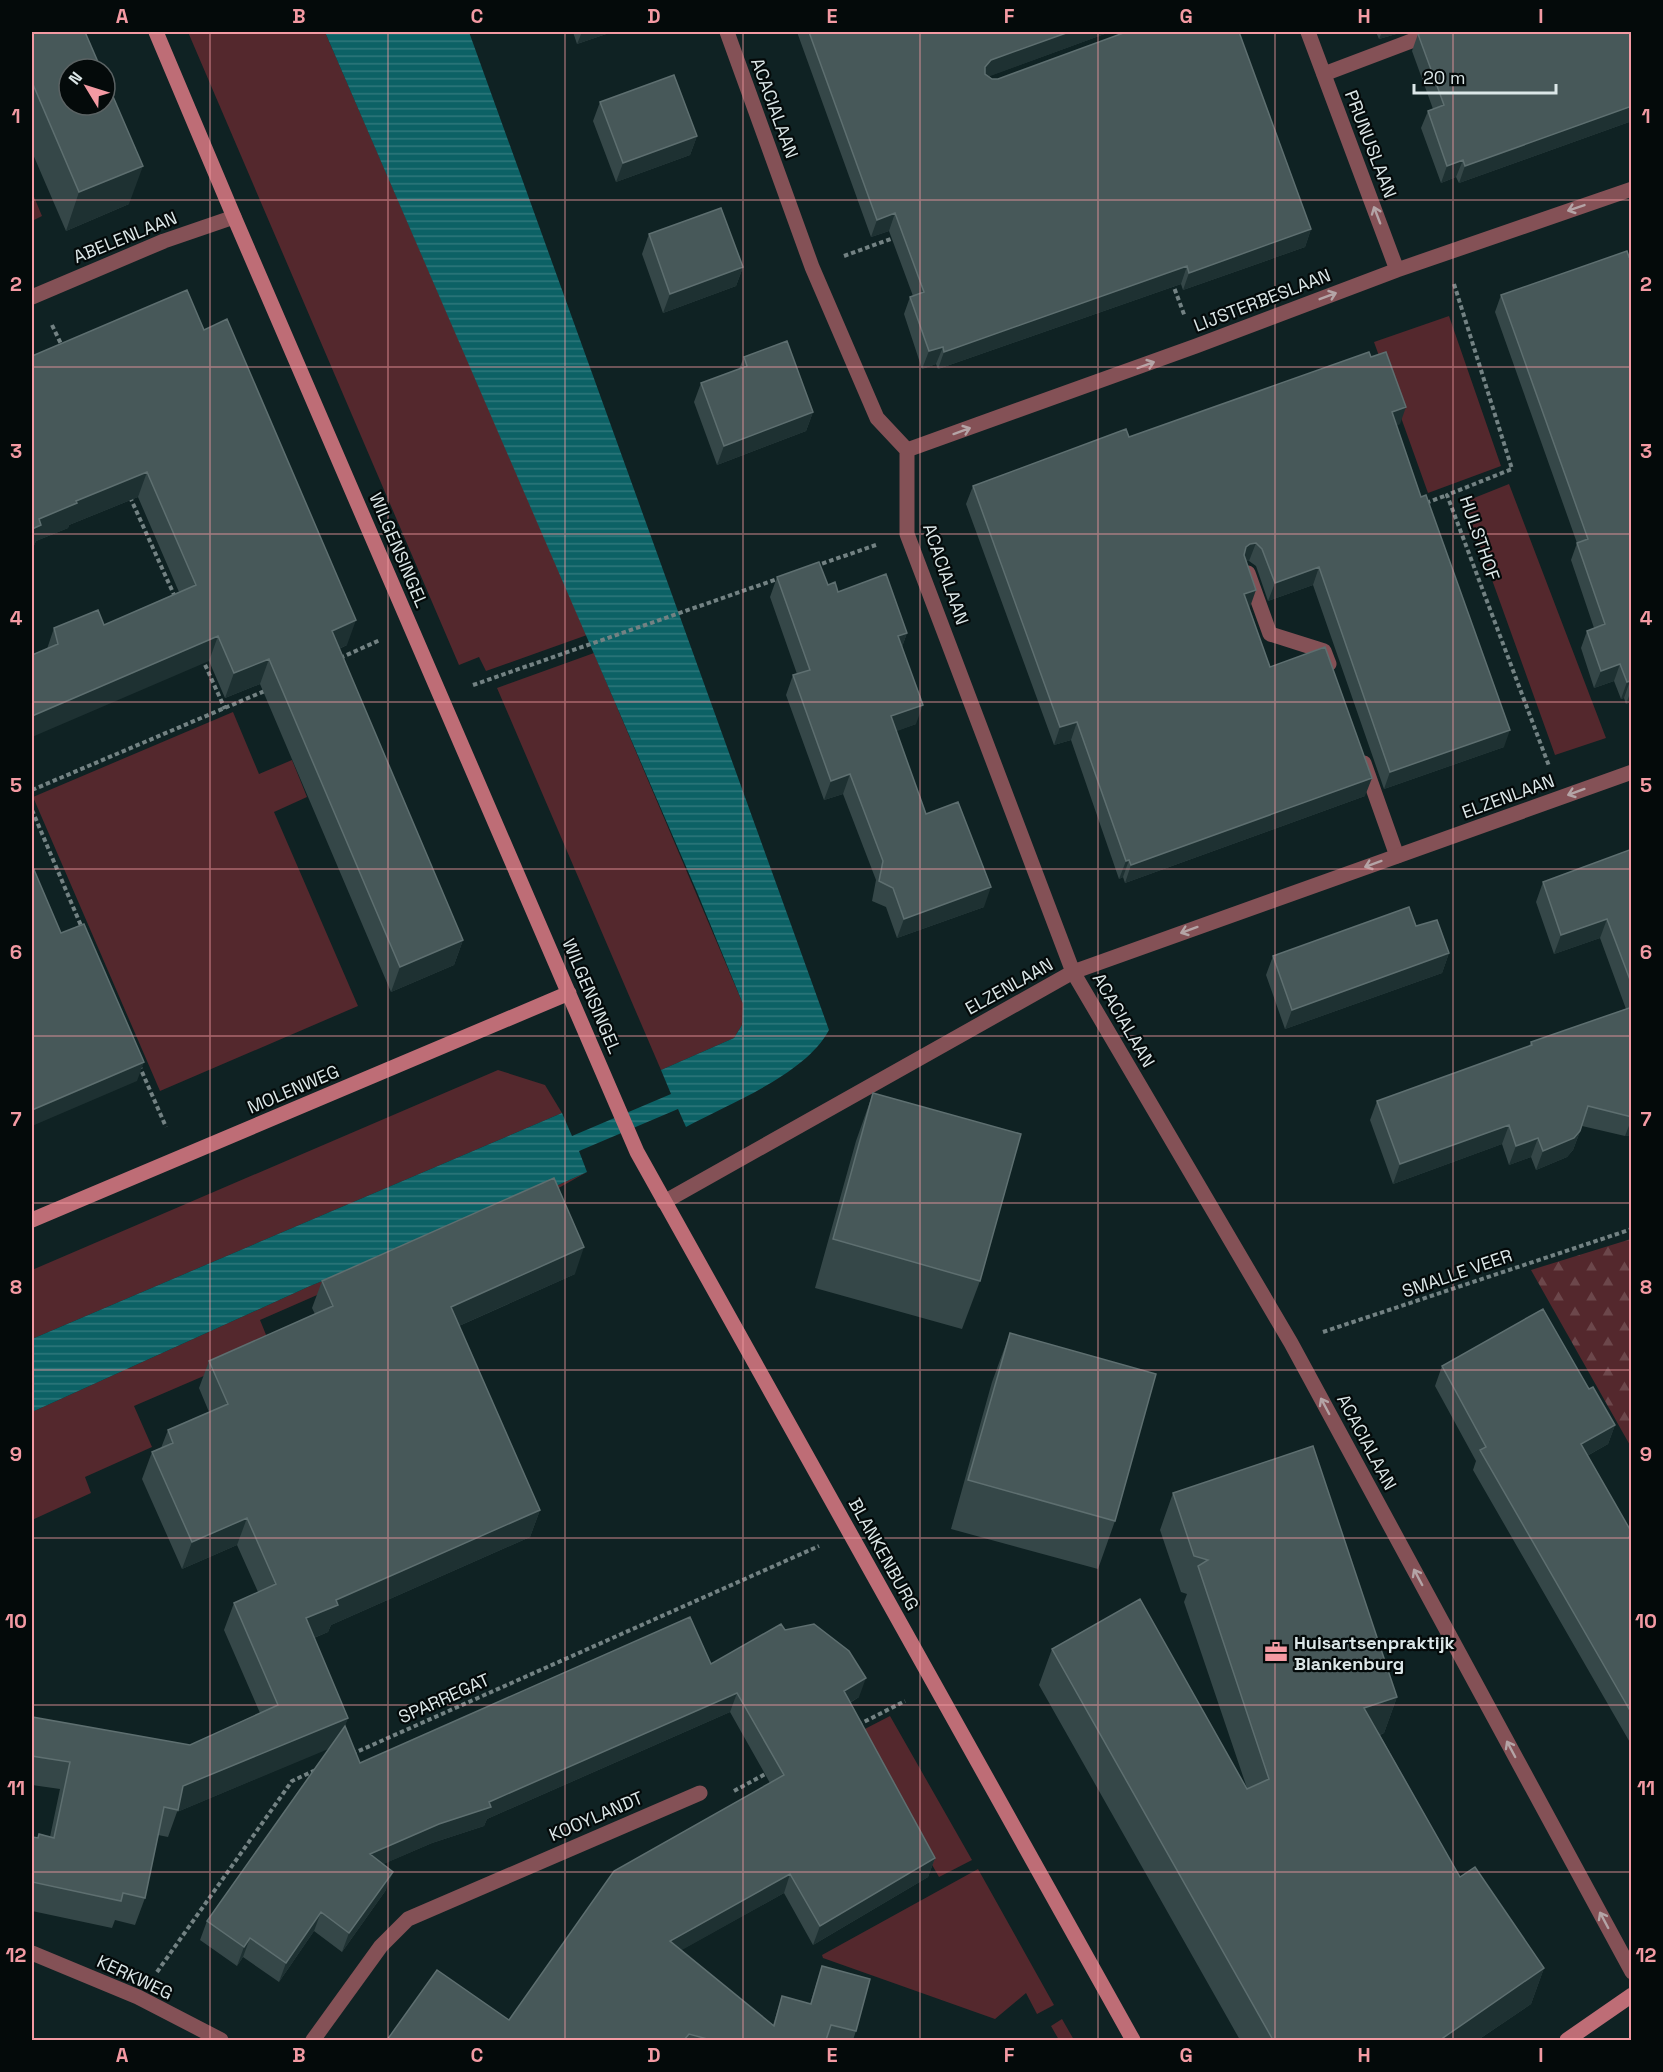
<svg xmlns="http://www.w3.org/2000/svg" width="1663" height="2072" font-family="'Space Grotesk',sans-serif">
<defs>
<pattern id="forest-firs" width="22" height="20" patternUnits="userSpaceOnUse" patternTransform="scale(1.5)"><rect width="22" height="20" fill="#54282d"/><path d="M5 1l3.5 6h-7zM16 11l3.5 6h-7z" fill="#6c474b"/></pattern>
<pattern id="water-rules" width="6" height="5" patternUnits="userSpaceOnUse" patternTransform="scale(1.5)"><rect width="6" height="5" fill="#0c6165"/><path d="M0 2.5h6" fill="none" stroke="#2f787b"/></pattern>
</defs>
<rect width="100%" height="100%" fill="#0f2223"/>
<path fill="#54282d" d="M 188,32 L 325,32 L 587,635 L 486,671 L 479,657 L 459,665 Z
M 32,192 L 42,216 L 32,221 Z
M 1449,316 L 1501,466 L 1428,493 L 1374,342 Z
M 1509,484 L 1606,738 L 1555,755 L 1464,502 Z
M 594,653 L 743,1004 L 742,1025 L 734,1038 L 661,1070 L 497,688 Z
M 233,712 L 259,774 L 292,760 L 307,797 L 274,812 L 358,1006 L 160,1091 L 33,797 Z
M 498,1070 L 545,1085 L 562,1113 L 32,1339 L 32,1270 Z
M 587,1172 L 548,1194 L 260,1320 L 271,1347 L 134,1406 L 152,1447 L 85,1477 L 91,1493 L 32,1520 L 32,1412 L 310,1286 L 536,1195 Z
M 890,1716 L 972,1860 L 939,1877 L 857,1733 Z
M 978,1869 L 1054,2005 L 1037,2014 L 1026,1993 L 995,2019 L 823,1958 L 822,1955 Z
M 1062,2019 L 1074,2040 L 1059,2040 L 1051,2026 Z"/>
<path fill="url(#forest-firs)" d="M 1631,1239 L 1632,1239 L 1631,1447 L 1531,1270 Z"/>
<path fill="url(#water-rules)" d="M 325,32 L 469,32 L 829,1030 C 805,1075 730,1103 686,1127 L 678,1109 L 579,1151 L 587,1172 L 536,1195 L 310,1286 L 32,1412 L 32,1339 L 562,1113 L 572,1136 L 671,1094 L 661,1070 L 734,1038 L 742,1025 L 743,1004 L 697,892 Z"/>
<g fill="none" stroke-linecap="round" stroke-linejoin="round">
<path stroke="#738283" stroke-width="4" stroke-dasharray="4.5 3" stroke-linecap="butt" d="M 844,256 L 896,237
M 1172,282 L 1185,317
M 1454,284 L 1512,469 L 1447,495 L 1549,766
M 52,325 L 63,348
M 130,497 L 175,597
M 1426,503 L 1447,495
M 815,566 L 876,545
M 202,658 L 225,709
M 340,658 L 380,640
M 473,685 L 780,578
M 32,790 L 267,690
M 32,810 L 82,928
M 139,1065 L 166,1127
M 1323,1332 L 1632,1229
M 858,1725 L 905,1701
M 352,1754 L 819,1546
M 734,1791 L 769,1772
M 157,1972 L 292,1781 L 318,1769"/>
<path stroke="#845156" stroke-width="15" d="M 1324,74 L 1435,32
M 1248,573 L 1270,634 L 1324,651 L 1329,664
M 1364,763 L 1397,856"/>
<path stroke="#845156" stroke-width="15" d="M 727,32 L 812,267 L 877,418 L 907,450 L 907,534 L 1073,972 L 1291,1343 L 1632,1972
M 1308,32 L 1397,270
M 32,297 L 164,241 L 234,217
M 907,450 L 1196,346 L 1397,270 L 1632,189
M 664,1202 L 1073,972 L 1632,772
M 32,1953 L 138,1997 L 221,2040
M 313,2040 L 381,1946 L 408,1919 L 700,1793"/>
<path stroke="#be6d76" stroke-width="15" d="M 156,32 L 234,217 L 637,1152 L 1133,2040
M 32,1220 L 569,993
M 1567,2040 L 1632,1995"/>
</g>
<path fill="#354748" d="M 32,32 L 129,204 L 66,231 L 32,152 Z
M 573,32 L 612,32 L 577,44 Z
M 797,32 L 1110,32 L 989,76 L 992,79 L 1311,229 L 1305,247 L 1183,290 L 1181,284 L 938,369 L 936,364 L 922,369 L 904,314 L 910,297 L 913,296 L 889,231 L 871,237 Z
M 1376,32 L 1403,32 L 1379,39 Z
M 1632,32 L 1632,121 L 1459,183 L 1456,177 L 1441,183 L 1421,128 L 1428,111 L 1433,109 L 1412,51 L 1418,34 Z
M 600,102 L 697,136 L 690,155 L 616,182 L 593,121 Z
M 649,234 L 743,267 L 736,286 L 663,313 L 642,254 Z
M 1632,256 L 1632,701 L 1626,704 L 1624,698 L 1621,699 L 1614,681 L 1594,688 L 1581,648 L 1587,631 L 1594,628 L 1571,560 L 1577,543 L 1495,312 L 1501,295 Z
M 204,330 L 347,645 L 339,649 L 463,940 L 454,965 L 391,992 L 260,684 L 225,698 L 209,661 L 47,649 L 54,628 L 104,625 L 179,592 L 138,497 L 69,525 L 68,528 L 36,541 L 32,550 L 32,356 Z
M 744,357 L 813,412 L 806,431 L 717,465 L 694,402 L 701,383 L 739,369 Z
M 1371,357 L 1400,424 L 1396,425 L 1504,747 L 1384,789 L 1313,585 L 1268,601 L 1256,566 L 1249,561 L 1246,561 L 1250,607 L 1249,608 L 1270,667 L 1365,796 L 1125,883 L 1123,877 L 1119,879 L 1071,740 L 1054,745 L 966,504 L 973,486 L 1129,437 Z
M 777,577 L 828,585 L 907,633 L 902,647 L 916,724 L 896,731 L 926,814 L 984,907 L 897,938 L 886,907 L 872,901 L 876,880 L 843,794 L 824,800 L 786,695 L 793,675 L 797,674 L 770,597 Z
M 1632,849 L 1632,1135 L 1625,1136 L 1582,1126 L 1573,1150 L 1567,1157 L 1536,1170 L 1531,1157 L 1509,1165 L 1502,1144 L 1393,1184 L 1370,1120 L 1377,1101 L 1529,1046 L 1531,1042 L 1626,1009 L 1600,938 L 1554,954 L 1536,902 L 1543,882 Z
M 1416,926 L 1449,953 L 1442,973 L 1285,1029 L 1266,975 L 1273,956 Z
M 873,1093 L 980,1281 L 962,1329 L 815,1288 L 856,1141 Z
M 575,1274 L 459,1326 L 540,1510 L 530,1537 L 331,1625 L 328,1632 L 314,1638 L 348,1718 L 344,1727 L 360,1763 L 711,1664 L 785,1630 L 859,1697 L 850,1703 L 935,1858 L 928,1877 L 813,1945 L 784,1893 L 681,1950 L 773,2025 L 782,1996 L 810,2004 L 822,1966 L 856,2031 L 853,2040 L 387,2040 L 509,2020 L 770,1783 L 730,1712 L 487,1819 L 484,1826 L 432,1843 L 383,1864 L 386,1890 L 342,1952 L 314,1931 L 279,1982 L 243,1957 L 237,1966 L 200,1940 L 207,1921 L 329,1748 L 177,1812 L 168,1837 L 158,1835 L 145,1898 L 135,1925 L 115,1920 L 112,1928 L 32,1911 L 32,1837 L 37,1838 L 50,1837 L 60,1789 L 32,1785 L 32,1717 L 190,1745 L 260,1713 L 224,1630 L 234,1603 L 258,1592 L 237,1545 L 182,1569 L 142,1479 L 152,1452 L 161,1448 L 168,1430 L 209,1412 L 199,1388 L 209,1361 L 315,1314 L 312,1308 L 322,1281 Z
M 1010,1333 L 1115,1521 L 1098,1569 L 951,1529 L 992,1382 Z
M 1442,1366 L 1589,1389 L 1615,1425 L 1608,1444 L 1587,1456 L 1632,1533 L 1630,1540 L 1632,1542 L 1632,1746 L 1473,1470 L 1476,1461 L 1435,1386 Z
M 1173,1493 L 1397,1697 L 1384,1733 L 1380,1735 L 1460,1877 L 1544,1968 L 1531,2004 L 1478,2040 L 1240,2040 L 1039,1685 L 1052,1649 L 1247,1788 L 1184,1602 L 1187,1594 L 1181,1592 L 1160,1530 Z"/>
<path fill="#1e3132" d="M 582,32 L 612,32 L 577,44 Z
M 1069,32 L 1110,32 L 985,78 L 985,67 L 991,60 Z
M 1382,32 L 1403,32 L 1379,39 Z
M 1632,106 L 1632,121 L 1459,183 L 1465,166 Z
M 697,136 L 690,155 L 616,182 L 623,163 Z
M 1463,160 L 1456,177 L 1441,183 L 1447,166 Z
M 143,166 L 129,204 L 66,231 L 79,192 Z
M 895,213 L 889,231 L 871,237 L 877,220 Z
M 1311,229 L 1305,247 L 1183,290 L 1189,273 Z
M 1187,266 L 1181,284 L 938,369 L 944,352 Z
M 743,267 L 736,286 L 663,313 L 670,294 Z
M 943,347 L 936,364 L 922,369 L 929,351 Z
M 1406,407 L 1400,424 L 1385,429 L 1392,412 Z
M 813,412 L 806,431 L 717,465 L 724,446 Z
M 147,472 L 138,497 L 69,525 L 68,528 L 36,541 L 32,550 L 32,529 L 39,519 L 76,501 Z
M 1256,543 L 1249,561 L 1243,561 L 1246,547 L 1250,544 Z
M 1319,567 L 1313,585 L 1268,601 L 1275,583 Z
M 1256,590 L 1250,607 L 1237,612 L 1244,594 Z
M 356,620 L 347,645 L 322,656 L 332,631 Z
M 907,633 L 900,652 L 898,636 Z
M 218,636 L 209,661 L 32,737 L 32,716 Z
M 269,659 L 260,684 L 225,698 L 234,673 Z
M 1620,664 L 1614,681 L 1594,688 L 1601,671 Z
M 1630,681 L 1624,698 L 1621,699 L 1627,682 Z
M 1632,688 L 1632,701 L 1626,704 Z
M 923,705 L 916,724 L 884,736 L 891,716 Z
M 1077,722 L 1071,740 L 1054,745 L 1060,727 Z
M 1510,730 L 1504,747 L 1384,789 L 1390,772 Z
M 850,774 L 843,794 L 824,800 L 831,781 Z
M 1372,778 L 1365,796 L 1125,883 L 1131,865 Z
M 1129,860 L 1123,877 L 1119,879 L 1126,861 Z
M 991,887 L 984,907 L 897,938 L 904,919 Z
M 1607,919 L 1600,938 L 1554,954 L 1561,935 Z
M 463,940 L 454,965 L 391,992 L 400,967 Z
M 1449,953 L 1442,973 L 1285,1029 L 1292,1010 Z
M 144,1062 L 137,1081 L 32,1126 L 32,1110 Z
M 1632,1118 L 1632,1135 L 1625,1136 Z
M 1509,1125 L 1502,1144 L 1393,1184 L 1400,1164 Z
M 1580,1131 L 1573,1150 L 1567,1157 L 1536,1170 L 1543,1151 Z
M 1538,1138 L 1531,1157 L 1509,1165 L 1516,1146 Z
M 584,1247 L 575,1274 L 441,1334 L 451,1307 Z
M 1615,1425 L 1608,1444 L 1574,1463 L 1581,1444 Z
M 540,1510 L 530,1537 L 331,1625 L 328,1632 L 296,1645 L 306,1618 L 336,1600 Z
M 247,1518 L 237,1545 L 182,1569 L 192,1542 Z
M 866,1678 L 859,1697 L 837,1710 L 844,1691 Z
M 737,1693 L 730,1712 L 487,1819 L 484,1826 L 432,1843 L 363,1873 L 370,1854 Z
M 1397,1697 L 1384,1733 L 1351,1744 L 1364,1708 Z
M 348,1718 L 338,1745 L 177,1812 L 183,1786 Z
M 935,1858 L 928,1877 L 813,1945 L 820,1926 Z
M 393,1872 L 386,1890 L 342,1952 L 349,1933 Z
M 790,1874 L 784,1893 L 664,1960 L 670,1941 Z
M 321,1912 L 314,1931 L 279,1982 L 286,1963 Z
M 250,1938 L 243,1957 L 237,1966 L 244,1947 Z
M 1544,1968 L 1531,2004 L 1478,2040 L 1440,2040 Z"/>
<path fill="#475859" stroke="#5e6f70" stroke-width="1.5" d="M 32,32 L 85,32 L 101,69 L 69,69 L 69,105 L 105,105 L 105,78 L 143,166 L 79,192 L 32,82 Z
M 809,32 L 1069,32 L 991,60 L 985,67 L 985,74 L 992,79 L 998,79 L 1126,32 L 1239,32 L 1311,229 L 1189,273 L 1187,266 L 944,352 L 943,347 L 929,351 L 910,297 L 924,292 L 895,213 L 877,220 Z
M 1424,32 L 1632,32 L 1632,106 L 1465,166 L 1463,160 L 1447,166 L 1428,111 L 1444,105 L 1418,34 Z
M 674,75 L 697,136 L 623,163 L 600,102 Z
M 721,208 L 743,267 L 670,294 L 649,234 Z
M 1627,251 L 1629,257 L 1632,256 L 1632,685 L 1630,681 L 1627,682 L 1620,664 L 1601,671 L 1587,631 L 1605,624 L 1577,543 L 1588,539 L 1501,295 Z
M 187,290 L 204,330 L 227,319 L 356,620 L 332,631 L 463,940 L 400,967 L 269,659 L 234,673 L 218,636 L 32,716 L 32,655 L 58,644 L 54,628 L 98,610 L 104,625 L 196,585 L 147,472 L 76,501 L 77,503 L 39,519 L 41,525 L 32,529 L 32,356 Z
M 787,341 L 813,412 L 724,446 L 701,383 L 747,366 L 744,357 Z
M 1369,352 L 1371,357 L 1386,352 L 1406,407 L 1392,412 L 1421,497 L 1426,495 L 1510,730 L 1390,772 L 1319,567 L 1275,583 L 1262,549 L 1256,543 L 1250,544 L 1246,547 L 1244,555 L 1256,590 L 1244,594 L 1270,667 L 1325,647 L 1372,778 L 1131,865 L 1129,860 L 1126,861 L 1077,722 L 1060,727 L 973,486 L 1126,429 L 1129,437 Z
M 819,562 L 828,585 L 835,582 L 838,592 L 886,574 L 907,633 L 898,636 L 923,705 L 891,716 L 926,814 L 958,802 L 991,887 L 904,919 L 893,888 L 879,881 L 883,861 L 850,774 L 831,781 L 793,675 L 810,670 L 777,577 Z
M 1632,849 L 1632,985 L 1607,919 L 1561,935 L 1543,882 Z
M 32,865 L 61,933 L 84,924 L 144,1062 L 32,1110 Z
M 1409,907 L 1416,926 L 1437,920 L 1449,953 L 1292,1010 L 1273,956 Z
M 1632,1007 L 1632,1117 L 1588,1106 L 1580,1131 L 1574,1138 L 1543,1151 L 1538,1138 L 1516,1146 L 1509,1125 L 1400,1164 L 1377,1101 L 1532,1045 L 1531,1042 Z
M 873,1093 L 1021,1134 L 980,1281 L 833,1239 Z
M 554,1178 L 584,1247 L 451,1307 L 540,1510 L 336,1600 L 338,1605 L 306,1618 L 348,1718 L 183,1786 L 178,1810 L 164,1807 L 145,1898 L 123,1893 L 121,1901 L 32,1882 L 32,1837 L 38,1838 L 39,1834 L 54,1838 L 70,1762 L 32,1756 L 32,1717 L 190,1745 L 278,1705 L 234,1603 L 276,1584 L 247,1518 L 192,1542 L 152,1452 L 173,1443 L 168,1430 L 228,1404 L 209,1361 L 333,1306 L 322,1281 Z
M 1543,1309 L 1589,1389 L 1593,1387 L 1615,1425 L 1581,1444 L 1632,1533 L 1632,1535 L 1629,1537 L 1632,1542 L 1632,1714 L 1480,1450 L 1486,1447 L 1442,1366 Z
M 1010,1333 L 1156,1374 L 1115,1521 L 968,1480 Z
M 1313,1446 L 1397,1697 L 1364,1708 L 1460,1877 L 1475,1867 L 1544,1968 L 1440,2040 L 1273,2040 L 1052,1649 L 1140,1599 L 1247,1789 L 1269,1779 L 1198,1566 L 1208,1560 L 1194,1556 L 1173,1493 Z
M 690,1617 L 711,1664 L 781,1624 L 785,1630 L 814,1624 L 849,1651 L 866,1678 L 844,1691 L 935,1858 L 820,1926 L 790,1874 L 670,1941 L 774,2026 L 782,1996 L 811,2004 L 822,1966 L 870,1979 L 856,2031 L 831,2025 L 826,2040 L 711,2040 L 689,2034 L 684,2040 L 387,2040 L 437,1970 L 509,2020 L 614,1871 L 784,1775 L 737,1693 L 489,1802 L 491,1807 L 439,1824 L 370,1854 L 393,1872 L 349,1933 L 321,1912 L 286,1963 L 250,1938 L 244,1947 L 207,1921 L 345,1726 L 360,1763 Z"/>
<defs><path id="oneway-shaft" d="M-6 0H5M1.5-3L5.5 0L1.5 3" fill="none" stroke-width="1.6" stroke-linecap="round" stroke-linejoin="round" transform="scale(1.5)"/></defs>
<g stroke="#b4a4a6">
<use href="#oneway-shaft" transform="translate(1576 208) rotate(161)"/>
<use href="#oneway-shaft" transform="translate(1377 215) rotate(-111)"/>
<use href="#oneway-shaft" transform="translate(1328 296) rotate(-21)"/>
<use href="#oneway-shaft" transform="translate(1146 365) rotate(-20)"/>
<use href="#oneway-shaft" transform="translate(962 431) rotate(-20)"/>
<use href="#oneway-shaft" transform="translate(1576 792) rotate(160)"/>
<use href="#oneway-shaft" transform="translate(1373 864) rotate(160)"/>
<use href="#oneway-shaft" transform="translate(1189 930) rotate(160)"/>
<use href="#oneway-shaft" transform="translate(1325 1406) rotate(-118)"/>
<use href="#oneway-shaft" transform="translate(1418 1577) rotate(-118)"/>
<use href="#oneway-shaft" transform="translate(1511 1749) rotate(-118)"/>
<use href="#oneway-shaft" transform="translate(1604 1920) rotate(-118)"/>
</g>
<path fill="none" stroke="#f49aa3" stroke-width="1.5" stroke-opacity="0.55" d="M 210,32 L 210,2040M 388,32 L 388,2040M 565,32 L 565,2040M 743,32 L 743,2040M 920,32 L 920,2040M 1098,32 L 1098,2040M 1275,32 L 1275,2040M 1453,32 L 1453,2040M 32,200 L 1632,200M 32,367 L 1632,367M 32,534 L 1632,534M 32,702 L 1632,702M 32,869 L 1632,869M 32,1036 L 1632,1036M 32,1203 L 1632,1203M 32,1370 L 1632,1370M 32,1538 L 1632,1538M 32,1705 L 1632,1705M 32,1872 L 1632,1872"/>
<defs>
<g id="office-bare" transform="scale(1.8)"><path d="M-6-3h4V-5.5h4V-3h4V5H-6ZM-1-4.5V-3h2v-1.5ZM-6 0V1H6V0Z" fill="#f49aa3" stroke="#040a0a" stroke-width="2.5" paint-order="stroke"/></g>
</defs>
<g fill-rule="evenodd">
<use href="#office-bare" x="1276" y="1652"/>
</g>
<g text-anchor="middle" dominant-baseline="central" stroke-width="4.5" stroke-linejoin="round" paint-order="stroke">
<g font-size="18" fill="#dce7e8" stroke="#040a0a">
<text transform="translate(775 108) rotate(70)">ACACIALAAN</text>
<text transform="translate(1371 144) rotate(69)">PRUNUSLAAN</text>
<text transform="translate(125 237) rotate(-22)">ABELENLAAN</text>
<text transform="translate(1262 300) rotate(-21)">LIJSTERBESLAAN</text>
<text transform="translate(1480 538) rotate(71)">HULSTHOF</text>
<text transform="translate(399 550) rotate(67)">WILGENSINGEL</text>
<text transform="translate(946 574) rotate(71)">ACACIALAAN</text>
<text transform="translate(1508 796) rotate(-20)">ELZENLAAN</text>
<text transform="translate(1009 986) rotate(-29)">ELZENLAAN</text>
<text transform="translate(592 996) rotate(67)">WILGENSINGEL</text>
<text transform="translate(1124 1020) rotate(60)">ACACIALAAN</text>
<text transform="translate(293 1089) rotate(-23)">MOLENWEG</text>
<text transform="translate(1457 1273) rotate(-19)">SMALLE VEER</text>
<text transform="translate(1367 1442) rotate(62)">ACACIALAAN</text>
<text transform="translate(884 1554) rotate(61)">BLANKENBURG</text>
<text transform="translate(444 1698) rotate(-24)">SPARREGAT</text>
<text transform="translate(596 1816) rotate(-23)">KOOYLANDT</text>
<text transform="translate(135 1977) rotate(25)">KERKWEG</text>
</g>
<g font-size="18" font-weight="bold" fill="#dce7e8" stroke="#040a0a" text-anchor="start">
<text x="1294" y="1642">Huisartsenpraktijk<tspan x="1294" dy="21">Blankenburg</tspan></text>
</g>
</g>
<rect width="1663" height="2072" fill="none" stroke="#040a0a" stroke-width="66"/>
<g transform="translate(87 87) rotate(308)"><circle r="28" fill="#040a0a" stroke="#5a6263" stroke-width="1.5"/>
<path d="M0-4.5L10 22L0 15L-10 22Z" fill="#f49aa3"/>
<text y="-9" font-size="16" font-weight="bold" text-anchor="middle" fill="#dce7e8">N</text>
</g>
<path d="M1414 84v9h142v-9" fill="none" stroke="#dce7e8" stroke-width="3"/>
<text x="1423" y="84" font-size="18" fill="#dce7e8" stroke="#040a0a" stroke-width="4.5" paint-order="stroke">20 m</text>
<rect x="33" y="33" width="1597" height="2006" fill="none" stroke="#f49aa3" stroke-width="2"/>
<g font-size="20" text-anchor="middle" font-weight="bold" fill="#f49aa3">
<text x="122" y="23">A</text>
<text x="299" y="23">B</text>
<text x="477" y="23">C</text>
<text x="654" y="23">D</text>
<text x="832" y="23">E</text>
<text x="1009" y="23">F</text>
<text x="1186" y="23">G</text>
<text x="1364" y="23">H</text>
<text x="1541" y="23">I</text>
<text x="16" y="123">1</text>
<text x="1646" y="123">1</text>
<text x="16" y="291">2</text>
<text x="1646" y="291">2</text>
<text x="16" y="458">3</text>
<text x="1646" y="458">3</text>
<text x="16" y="625">4</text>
<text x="1646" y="625">4</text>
<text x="16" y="792">5</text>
<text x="1646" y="792">5</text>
<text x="16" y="959">6</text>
<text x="1646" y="959">6</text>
<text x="16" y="1126">7</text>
<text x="1646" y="1126">7</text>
<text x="16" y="1294">8</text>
<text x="1646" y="1294">8</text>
<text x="16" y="1461">9</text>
<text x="1646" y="1461">9</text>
<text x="16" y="1628">10</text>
<text x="1646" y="1628">10</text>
<text x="16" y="1795">11</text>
<text x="1646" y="1795">11</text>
<text x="16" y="1962">12</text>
<text x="1646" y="1962">12</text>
<text x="122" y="2062">A</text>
<text x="299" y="2062">B</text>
<text x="477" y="2062">C</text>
<text x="654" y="2062">D</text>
<text x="832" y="2062">E</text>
<text x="1009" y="2062">F</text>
<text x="1186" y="2062">G</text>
<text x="1364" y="2062">H</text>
<text x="1541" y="2062">I</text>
</g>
</svg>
